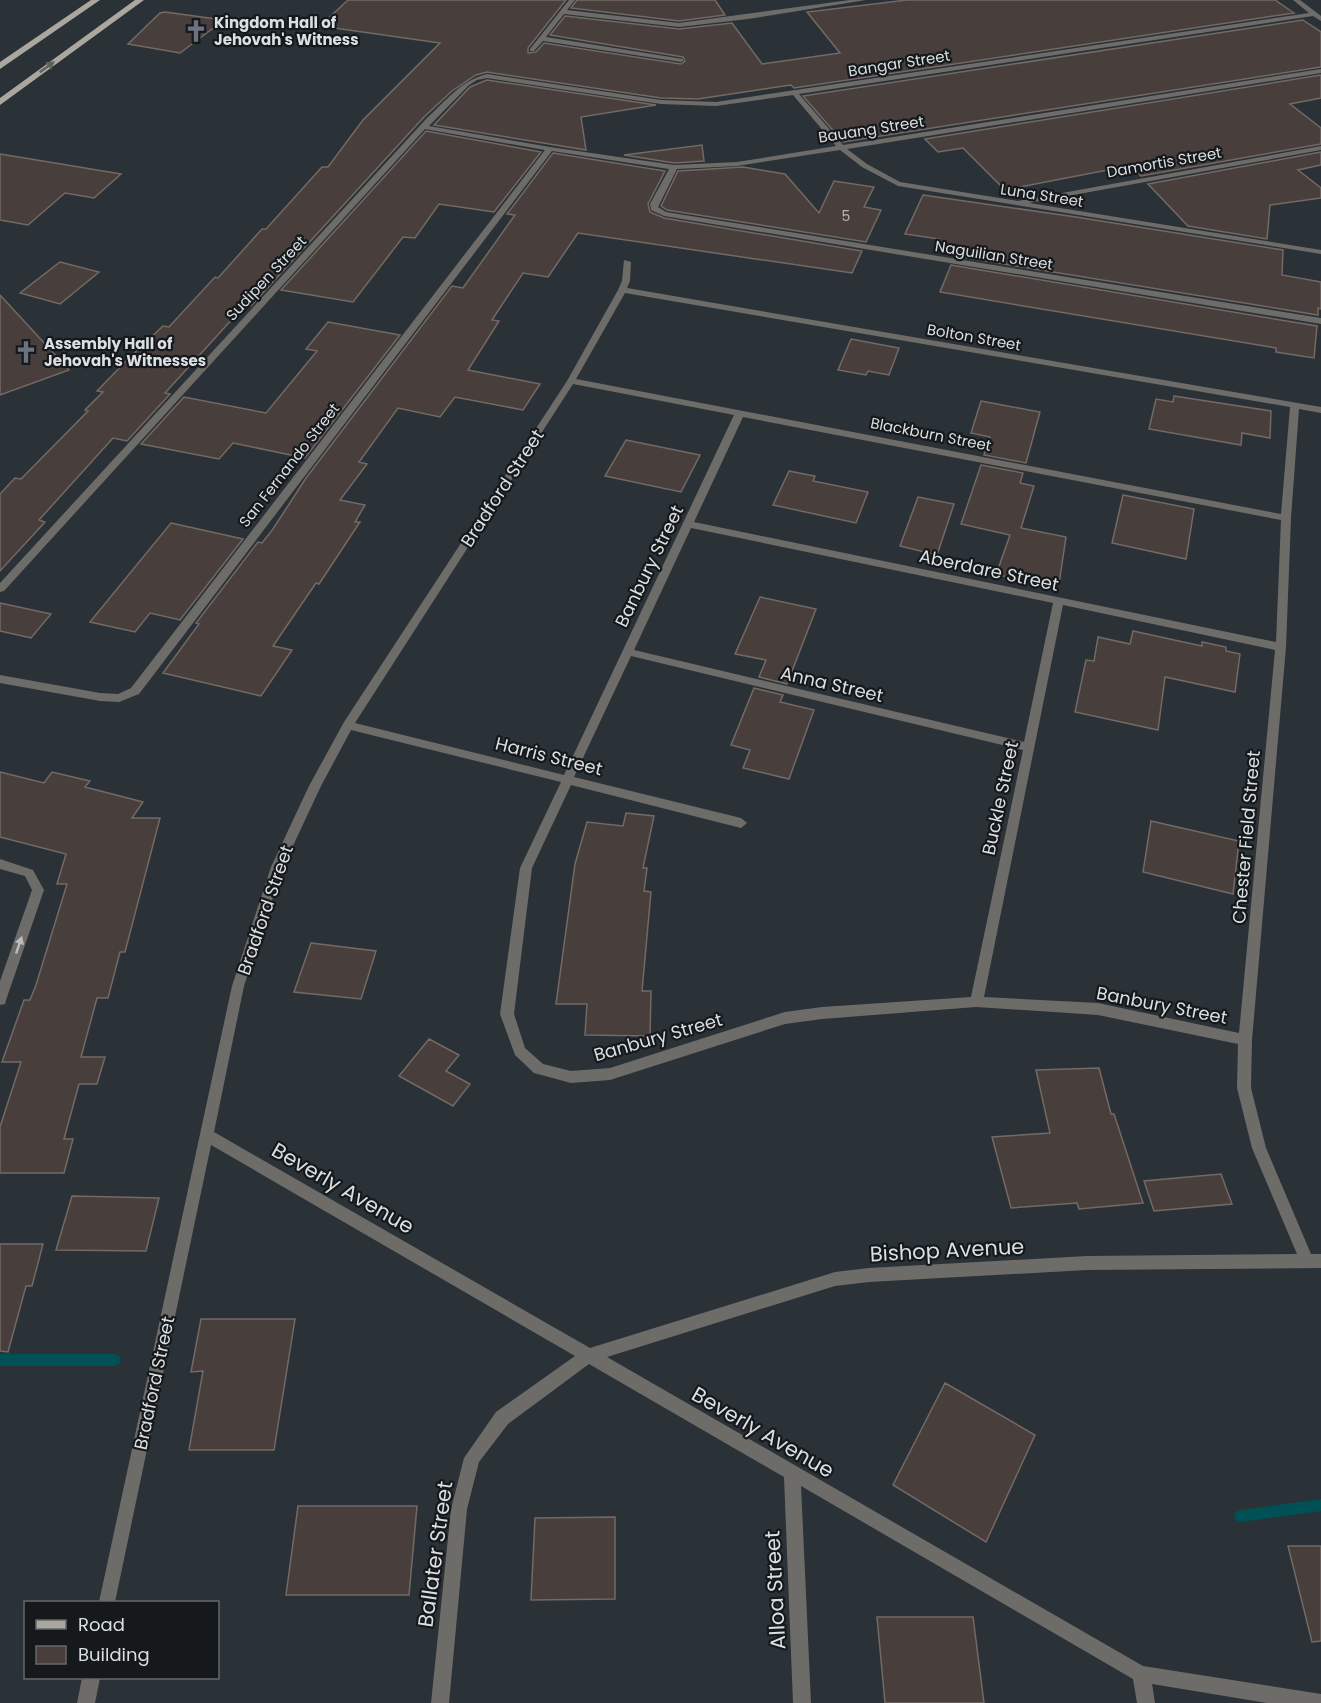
<svg xmlns="http://www.w3.org/2000/svg" width="1321" height="1703" font-family="Poppins,sans-serif">
<rect width="100%" height="100%" fill="#2a3237"/>
<g fill="none" stroke-linecap="round" stroke-linejoin="round">
<path fill="#005056" fill-rule="evenodd" d="M 0,1354 L 115,1354 L 119,1356 L 121,1360 L 119,1364 L 115,1366 L 0,1366 Z
M 1321,1499 L 1321,1511 L 1240,1522 L 1236,1520 L 1234,1516 L 1236,1512 L 1240,1510 Z"/>
</g>
<path fill="#483f3c" stroke="#736965" stroke-width="1.5" d="M 348,0 L 566,0 L 528,48 L 528,53 L 536,52 L 544,43 L 681,64 L 685,61 L 683,57 L 550,35 L 565,16 L 679,29 L 732,23 L 762,64 L 840,53 L 807,12 L 907,0 L 1275,0 L 1294,13 L 794,88 L 791,85 L 698,99 L 661,98 L 487,72 L 476,75 L 452,91 L 424,117 L 251,306 L 245,305 L 165,393 L 170,394 L 127,441 L 113,438 L 39,520 L 45,522 L 0,571 L 0,494 L 15,478 L 21,479 L 88,411 L 85,410 L 103,392 L 97,391 L 130,357 L 163,326 L 169,327 L 215,277 L 218,278 L 262,229 L 266,229 L 322,167 L 328,167 L 363,120 L 440,43 L 320,26 Z
M 577,0 L 715,0 L 725,15 L 679,21 L 571,8 Z
M 165,12 L 224,20 L 180,53 L 128,44 L 160,13 Z
M 1303,20 L 1321,32 L 1321,67 L 843,142 L 803,96 Z
M 1321,75 L 1321,98 L 1290,104 L 1321,128 L 1321,144 L 1141,176 L 1133,168 L 1128,166 L 1005,190 L 963,148 L 938,152 L 925,139 Z
M 487,80 L 656,105 L 581,117 L 586,150 L 434,125 L 470,87 Z
M 426,131 L 541,152 L 494,212 L 439,204 L 415,238 L 403,237 L 353,302 L 281,290 Z
M 702,145 L 704,161 L 674,163 L 624,155 Z
M 1321,152 L 1321,165 L 1298,170 L 1321,188 L 1321,198 L 1270,205 L 1267,239 L 1188,226 L 1148,184 Z
M 553,153 L 665,171 L 648,204 L 650,212 L 664,218 L 862,251 L 852,273 L 578,233 L 548,277 L 523,273 L 492,320 L 499,321 L 468,370 L 540,384 L 523,410 L 455,397 L 440,417 L 398,408 L 359,462 L 367,464 L 340,500 L 365,505 L 355,522 L 360,522 L 319,584 L 316,583 L 273,646 L 292,650 L 261,696 L 163,673 L 199,624 L 196,623 L 258,542 L 262,543 L 273,529 L 306,478 L 452,286 L 463,288 L 515,215 L 507,214 Z
M 0,154 L 61,164 L 121,174 L 94,198 L 65,193 L 28,225 L 0,220 Z
M 743,167 L 785,174 L 819,213 L 834,181 L 874,187 L 864,207 L 881,210 L 866,242 L 667,210 L 661,206 L 678,171 Z
M 923,195 L 1076,217 L 1283,250 L 1282,275 L 1321,282 L 1321,309 L 1318,308 L 1318,315 L 955,256 L 956,253 L 935,250 L 939,239 L 905,234 Z
M 60,262 L 99,272 L 60,304 L 20,293 Z
M 951,265 L 1317,326 L 1314,358 L 1276,352 L 1276,348 L 940,292 Z
M 0,295 L 69,370 L 0,395 Z
M 328,322 L 400,335 L 305,458 L 233,443 L 219,459 L 141,444 L 184,397 L 266,413 L 317,351 L 306,349 Z
M 851,339 L 899,348 L 889,375 L 868,371 L 866,375 L 838,370 Z
M 1174,396 L 1271,411 L 1270,438 L 1242,433 L 1241,445 L 1149,429 L 1156,399 L 1173,402 Z
M 981,401 L 1040,412 L 1026,463 L 984,455 L 990,437 L 971,433 Z
M 626,440 L 700,455 L 681,492 L 605,476 Z
M 981,465 L 1023,473 L 1020,483 L 1034,486 L 1021,528 L 1066,537 L 1059,584 L 996,575 L 1010,535 L 961,524 Z
M 789,471 L 815,476 L 813,481 L 868,492 L 856,523 L 773,505 Z
M 1123,495 L 1194,509 L 1186,559 L 1112,543 Z
M 918,497 L 954,504 L 937,555 L 900,546 Z
M 171,523 L 243,539 L 180,620 L 150,613 L 135,632 L 90,622 Z
M 760,597 L 816,609 L 787,684 L 759,677 L 766,660 L 735,654 Z
M 0,603 L 51,614 L 31,638 L 0,631 Z
M 1133,631 L 1202,646 L 1202,642 L 1226,647 L 1226,651 L 1240,654 L 1235,692 L 1165,677 L 1158,730 L 1075,712 L 1086,660 L 1094,661 L 1098,637 L 1130,644 Z
M 754,688 L 783,695 L 780,702 L 814,710 L 789,779 L 743,768 L 750,750 L 731,745 Z
M 0,772 L 44,783 L 52,772 L 90,781 L 85,787 L 143,802 L 132,818 L 160,818 L 125,952 L 120,952 L 108,998 L 97,998 L 81,1057 L 105,1057 L 97,1084 L 79,1084 L 64,1139 L 73,1139 L 64,1173 L 0,1173 L 0,1127 L 21,1062 L 2,1062 L 24,1000 L 30,1000 L 36,985 L 67,884 L 57,884 L 66,854 L 0,837 Z
M 626,813 L 654,816 L 643,868 L 647,868 L 644,891 L 651,892 L 642,991 L 651,991 L 650,1036 L 585,1035 L 587,1004 L 556,1004 L 575,864 L 587,822 L 623,826 Z
M 1151,821 L 1239,841 L 1233,894 L 1143,872 Z
M 311,943 L 376,951 L 361,999 L 294,992 Z
M 429,1039 L 459,1055 L 446,1071 L 470,1084 L 453,1106 L 399,1076 Z
M 1099,1068 L 1111,1114 L 1114,1114 L 1143,1203 L 1079,1209 L 1077,1203 L 1011,1208 L 992,1137 L 1050,1133 L 1036,1070 Z
M 1221,1174 L 1232,1204 L 1154,1211 L 1144,1181 Z
M 72,1196 L 159,1198 L 146,1251 L 56,1250 Z
M 0,1244 L 43,1244 L 32,1286 L 26,1286 L 8,1352 L 0,1351 Z
M 201,1319 L 295,1319 L 274,1450 L 189,1450 L 203,1371 L 191,1372 Z
M 945,1383 L 1035,1435 L 986,1542 L 893,1485 Z
M 298,1506 L 417,1506 L 409,1595 L 286,1595 Z
M 615,1517 L 615,1599 L 531,1600 L 535,1518 Z
M 1288,1546 L 1321,1546 L 1321,1641 L 1312,1642 Z
M 877,1617 L 973,1617 L 984,1703 L 885,1703 Z"/>
<g fill="none" stroke-linecap="round" stroke-linejoin="round">
<path fill="#6e6c68" fill-rule="evenodd" d="M 569,0 L 575,0 L 567,10 L 679,23 L 850,0 L 866,0 L 748,19 L 679,27 L 564,14 L 546,37 L 683,59 L 683,61 L 681,62 L 543,41 L 534,51 L 530,51 L 530,49 Z
M 1293,0 L 1300,0 L 1321,16 L 1321,21 L 1313,16 L 799,94 L 843,145 L 1321,69 L 1321,73 L 847,149 L 867,164 L 900,182 L 1018,201 L 1321,146 L 1321,150 L 1029,203 L 1321,250 L 1321,254 L 898,186 L 862,167 L 840,150 L 737,166 L 677,169 L 658,207 L 666,212 L 1321,318 L 1321,324 L 664,216 L 651,210 L 650,204 L 669,169 L 552,151 L 139,694 L 119,702 L 100,701 L 0,683 L 0,675 L 100,693 L 118,694 L 131,688 L 545,150 L 425,129 L 4,591 L 0,592 L 0,583 L 426,119 C 446,101 460,81 487,74 L 661,100 L 716,102 L 1309,13 ZM 487,78 L 661,104 L 716,106 L 793,95 L 836,146 L 737,162 L 674,165 L 550,147 L 429,126 L 469,85 L 477,80 Z
M 624,260 L 631,262 L 630,281 L 627,288 L 1321,407 L 1321,413 L 1299,409 L 1291,518 L 1286,647 L 1252,1040 L 1251,1088 L 1266,1148 L 1311,1254 L 1321,1254 L 1321,1268 L 1087,1270 L 869,1282 L 835,1286 L 607,1357 L 1143,1666 L 1321,1694 L 1321,1703 L 1267,1703 L 1152,1684 L 1155,1703 L 1137,1703 L 1133,1679 L 801,1486 L 811,1703 L 793,1703 L 784,1477 L 589,1364 L 508,1424 L 479,1462 L 467,1509 L 449,1703 L 431,1703 L 451,1509 L 464,1458 L 496,1412 L 575,1356 L 211,1145 L 115,1602 L 99,1602 L 232,986 L 271,867 L 309,786 L 344,722 L 567,381 L 618,290 L 622,281 ZM 625,293 L 1290,407 L 1281,514 L 576,379 ZM 573,384 L 734,415 L 564,775 L 355,723 ZM 743,417 L 1281,520 L 1276,642 L 694,522 ZM 691,528 L 1053,603 L 1024,742 L 634,650 ZM 1063,605 L 1275,650 L 1239,1033 L 1098,1003 L 984,997 ZM 631,656 L 1023,750 L 971,997 L 822,1007 L 785,1012 L 610,1068 L 571,1071 L 543,1064 L 525,1048 L 514,1014 L 532,868 L 571,785 L 741,828 L 747,823 L 741,818 L 574,777 ZM 351,730 L 561,782 L 520,868 L 500,1014 L 515,1055 L 534,1073 L 571,1083 L 610,1080 L 785,1024 L 822,1019 L 976,1007 L 1098,1015 L 1238,1044 L 1237,1088 L 1252,1148 L 1297,1254 L 1087,1256 L 869,1268 L 835,1272 L 590,1348 L 214,1132 L 244,986 L 283,867 L 321,786 Z
M 0,859 L 33,870 L 44,890 L 6,1000 L 5,1004 L 0,1005 L 0,981 L 32,890 L 25,876 L 0,869 Z
M 82,1678 L 100,1678 L 95,1703 L 77,1703 Z"/>
<path fill="#aaa79f" fill-rule="evenodd" d="M 91,0 L 100,0 L 0,69 L 0,62 Z
M 135,0 L 144,0 L 0,105 L 0,98 Z"/>
</g>
<defs><path id="oneway-solid" d="M-6-.8H1V-3.2L6.5 0L1 3.2V.8H-6Z" transform="scale(1.5)"/></defs>
<use fill="#60605e" href="#oneway-solid" transform="translate(47 67) rotate(-36)"/>
<use fill="#babcbd" href="#oneway-solid" transform="translate(19 945) rotate(-71)"/>
<defs>
<g id="church-bare" transform="scale(1.8)"><path d="M-1.2-6h2.4v3.5h3.3v2.4h-3.3V6h-2.4V-.1h-3.3v-2.4h3.3Z" fill="#6b7280" stroke="#16191c" stroke-width="2.5" paint-order="stroke"/></g>
</defs>
<g fill-rule="evenodd">
<use href="#church-bare" x="196" y="31"/>
<use href="#church-bare" x="26" y="352"/>
</g>
<g text-anchor="middle" dominant-baseline="central" stroke-width="4.5" stroke-linejoin="round" paint-order="stroke">
<g font-size="14" fill="#b6b7b8">
<text x="846" y="216">5</text>
</g>
<g font-size="15" font-weight="bold" fill="#dadfe2" stroke="#16191c" text-anchor="start">
<text x="214" y="22">Kingdom Hall of<tspan x="214" dy="17">Jehovah's Witness</tspan></text>
<text x="44" y="343">Assembly Hall of<tspan x="44" dy="17">Jehovah's Witnesses</tspan></text>
</g>
<g font-size="15" fill="#dadfe2" stroke="#16191c">
<text transform="translate(899 63) rotate(-9)">Bangar Street</text>
<text transform="translate(871 129) rotate(-9)">Bauang Street</text>
<text transform="translate(1164 162) rotate(-10)">Damortis Street</text>
<text transform="translate(1042 195) rotate(9)">Luna Street</text>
<text transform="translate(994 255) rotate(9)">Naguilian Street</text>
<text transform="translate(266 278) rotate(-47)">Sudipen Street</text>
<text transform="translate(974 337) rotate(10)">Bolton Street</text>
<text transform="translate(931 434) rotate(11)">Blackburn Street</text>
<text transform="translate(289 465) rotate(-52)">San Fernando Street</text>
</g>
<g font-size="18" fill="#dadfe2" stroke="#16191c">
<text transform="translate(502 488) rotate(-57)">Bradford Street</text>
<text transform="translate(649 566) rotate(-64)">Banbury Street</text>
<text transform="translate(989 570) rotate(12)">Aberdare Street</text>
<text transform="translate(832 684) rotate(13)">Anna Street</text>
<text transform="translate(549 756) rotate(14)">Harris Street</text>
<text transform="translate(1000 798) rotate(-78)">Buckle Street</text>
<text transform="translate(1246 837) rotate(-85)">Chester Field Street</text>
<text transform="translate(265 910) rotate(-71)">Bradford Street</text>
<text transform="translate(1162 1005) rotate(11)">Banbury Street</text>
<text transform="translate(658 1037) rotate(-16)">Banbury Street</text>
<text transform="translate(154 1383) rotate(-78)">Bradford Street</text>
</g>
<g font-size="21" fill="#dadfe2" stroke="#16191c">
<text transform="translate(343 1188) rotate(30)">Beverly Avenue</text>
<text transform="translate(947 1250) rotate(-3)">Bishop Avenue</text>
<text transform="translate(763 1432) rotate(30)">Beverly Avenue</text>
<text transform="translate(435 1554) rotate(-82)">Ballater Street</text>
<text transform="translate(775 1590) rotate(-93)">Alloa Street</text>
</g>
</g>
<rect x="24" y="1601" width="195" height="78" fill="#16191c" stroke="#64686b" stroke-width="1.5"/>
<rect x="36" y="1620" width="30" height="9" fill="#aaa79f" stroke="#64686b" stroke-width="1.5"/>
<text x="78" y="1631" font-size="18" fill="#dadfe2">Road</text>
<rect x="36" y="1646" width="30" height="18" fill="#483f3c" stroke="#64686b" stroke-width="1.5"/>
<text x="78" y="1661" font-size="18" fill="#dadfe2">Building</text>
</svg>
